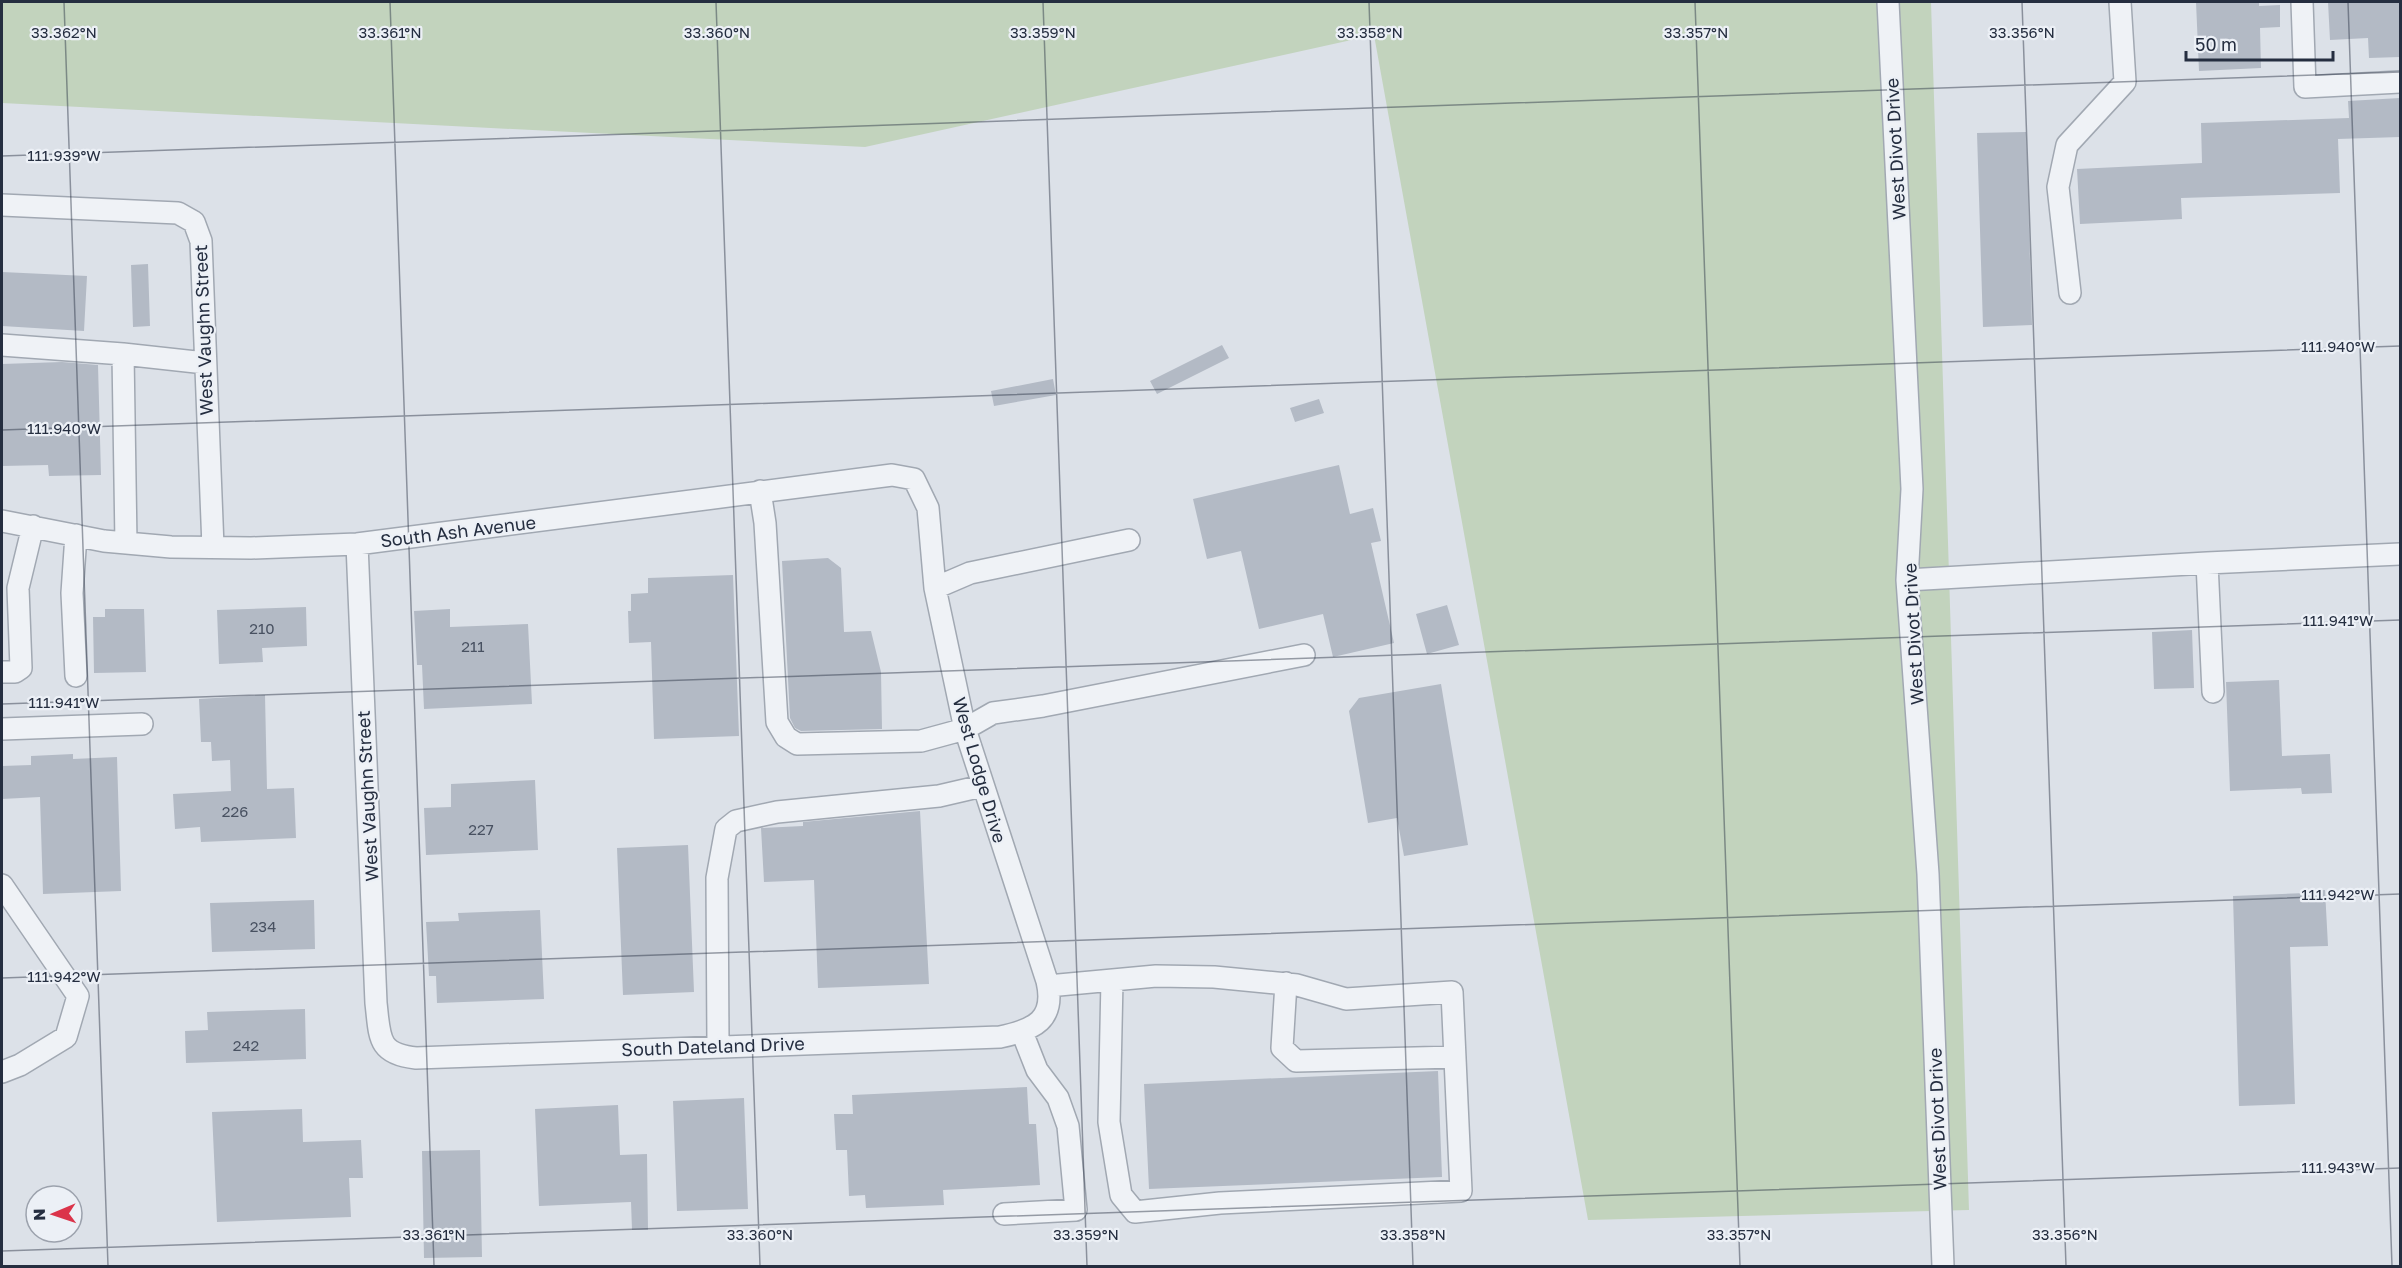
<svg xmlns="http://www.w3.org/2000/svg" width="2402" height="1268" font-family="'Golos Text',sans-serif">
<rect width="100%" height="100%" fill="#dce1e8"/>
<path fill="#c2d3bd" d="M 2,2 L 1931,2 L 1969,1210 L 1588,1220 L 1374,35 L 865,147 L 2,103 Z"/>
<path fill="#b3bac5" d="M 2196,2 L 2259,2 L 2259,6 L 2280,5 L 2280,27 L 2260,28 L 2261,68 L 2199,71 Z
M 2328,2 L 2400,2 L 2400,57 L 2369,58 L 2368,38 L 2330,40 Z
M 2400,98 L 2400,137 L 2338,139 L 2340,193 L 2181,198 L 2182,219 L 2080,224 L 2077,169 L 2202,163 L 2201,123 L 2349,118 L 2348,101 Z
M 2026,132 L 2032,325 L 1983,327 L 1977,133 Z
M 148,264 L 150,326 L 133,327 L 131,265 Z
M 2,272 L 87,276 L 84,331 L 2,326 Z
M 1222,345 L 1229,358 L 1157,394 L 1150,381 Z
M 62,362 L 98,365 L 101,475 L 49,476 L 48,465 L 2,466 L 2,364 Z
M 1053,379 L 1056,395 L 994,406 L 991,391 Z
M 1319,399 L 1324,413 L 1295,422 L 1290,408 Z
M 1339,465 L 1350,514 L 1373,508 L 1381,541 L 1371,543 L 1394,643 L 1333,657 L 1323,614 L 1259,629 L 1241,551 L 1207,559 L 1193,499 Z
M 828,558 L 841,568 L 844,632 L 871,631 L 881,672 L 882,729 L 801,731 L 795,728 L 790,718 L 782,561 Z
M 733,575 L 739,736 L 654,739 L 651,642 L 629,643 L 628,611 L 631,611 L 631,594 L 648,593 L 648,578 Z
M 1447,605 L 1459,645 L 1427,654 L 1416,614 Z
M 306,607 L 307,646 L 262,648 L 263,662 L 219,664 L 217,610 Z
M 105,609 L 144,609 L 146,672 L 94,673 L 93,617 L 105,617 Z
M 450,609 L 450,627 L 528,624 L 532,704 L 424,709 L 422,665 L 417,665 L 414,611 Z
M 2192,630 L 2194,688 L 2154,689 L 2152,632 Z
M 2279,680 L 2282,756 L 2330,754 L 2332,793 L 2302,794 L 2301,788 L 2230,791 L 2226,682 Z
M 1441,684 L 1468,845 L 1404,856 L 1397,818 L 1368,823 L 1349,711 L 1359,698 Z
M 265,695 L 267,789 L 294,788 L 296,838 L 201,842 L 200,827 L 175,829 L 173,794 L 231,791 L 230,760 L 212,761 L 211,742 L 201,742 L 199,699 Z
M 73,754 L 73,759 L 117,757 L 121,891 L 43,894 L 40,797 L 2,799 L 2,766 L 31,765 L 31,756 Z
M 535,780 L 538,850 L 426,855 L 424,808 L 451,807 L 451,784 Z
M 920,811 L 929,984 L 818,988 L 814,880 L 764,882 L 761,828 L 803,826 L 803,822 Z
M 688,845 L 694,992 L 623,995 L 617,848 Z
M 2325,890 L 2328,946 L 2290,947 L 2295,1104 L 2239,1106 L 2233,896 L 2307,893 L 2307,891 Z
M 314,900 L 315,949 L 212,952 L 210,903 Z
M 540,910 L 544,999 L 437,1003 L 436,976 L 429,976 L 426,922 L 459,921 L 458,913 Z
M 305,1009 L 306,1059 L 186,1063 L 185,1031 L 208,1030 L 207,1012 Z
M 1438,1071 L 1442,1177 L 1149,1189 L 1144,1084 Z
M 1027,1087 L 1029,1124 L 1036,1124 L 1040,1185 L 943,1190 L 944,1205 L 866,1208 L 865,1195 L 849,1196 L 847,1150 L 836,1150 L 834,1114 L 853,1114 L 852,1095 Z
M 744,1098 L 748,1209 L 677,1211 L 673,1101 Z
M 618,1105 L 620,1155 L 647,1154 L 648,1230 L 632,1230 L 631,1202 L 539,1206 L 535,1109 Z
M 302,1109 L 303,1142 L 361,1140 L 363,1178 L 349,1178 L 351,1217 L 217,1222 L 212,1112 Z
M 480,1150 L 482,1257 L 424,1258 L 422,1151 Z"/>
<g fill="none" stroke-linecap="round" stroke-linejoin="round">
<g stroke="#a1a8b2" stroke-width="24">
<path id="minor" d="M 1888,2 L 1912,489 L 1907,580 L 1928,874 L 1943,1266
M 2302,2 L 2305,87 L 2400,82
M 2,205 L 178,213 L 194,222 L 201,241 L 213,547
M 2070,293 L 2058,187 L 2067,145 L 2125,82 L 2120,2
M 2,345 L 123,354
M 760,491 L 765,523 L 777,722 L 786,737 L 797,744 L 921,741 L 965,729 L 993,713 L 1043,706 L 1304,655
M 2,521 L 104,541 L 171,547 L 251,548 L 357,544 L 892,475 L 914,479 L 928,508 L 935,588 L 965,729 L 1047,981 C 1056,1020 1034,1030 1000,1037 L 416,1058 C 377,1054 380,1037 376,1003 L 357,544
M 76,535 L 72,593 L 76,676
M 126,543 L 123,354 L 205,363
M 2207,563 L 2213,692
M 1907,580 L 2207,563 L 2400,554
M 935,588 L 970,573 L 1129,540
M 2,672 L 15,672 L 21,668 L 18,588 L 33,526
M 2,729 L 142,724
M 2,885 L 78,996 L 66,1037 L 20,1065 L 2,1072
M 1286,983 L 1282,1048 L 1296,1061 L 1455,1057
M 1048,986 L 1156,976 L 1214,977 L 1297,985 L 1346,999 L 1452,992 L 1461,1191 L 1220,1203 L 1135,1212 L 1121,1195 L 1109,1122 L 1112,980
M 718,1045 L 717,878 L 726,829 L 736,821 L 777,812 L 939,796 L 982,786
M 1004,1214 L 1076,1210 L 1068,1126 L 1058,1098 L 1037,1070 L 1022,1032"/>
</g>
<use href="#minor" stroke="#eff2f6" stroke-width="21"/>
</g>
<path fill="none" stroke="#252e40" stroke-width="1.5" stroke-opacity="0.45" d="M 64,2 L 108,1266M 390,2 L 434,1266M 716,2 L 760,1266M 1043,2 L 1087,1266M 1369,2 L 1413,1266M 1695,2 L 1740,1266M 2022,2 L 2066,1266M 2348,2 L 2392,1266M 2,156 L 2400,72M 2,430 L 2400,346M 2,704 L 2400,620M 2,978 L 2400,894M 2,1251 L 2400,1168"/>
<g text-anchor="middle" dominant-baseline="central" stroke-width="4.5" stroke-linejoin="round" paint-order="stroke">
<g font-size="15" fill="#485161">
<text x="262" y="628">210</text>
<text x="473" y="646">211</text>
<text x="235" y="811">226</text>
<text x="481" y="829">227</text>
<text x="263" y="926">234</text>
<text x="246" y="1045">242</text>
</g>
<g font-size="18" fill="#252e40" stroke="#ecf0f6">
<text transform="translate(1895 149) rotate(-93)">West Divot Drive</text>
<text transform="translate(203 330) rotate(-92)">West Vaughn Street</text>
<text transform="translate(458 531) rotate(-7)">South Ash Avenue</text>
<text transform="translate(1913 634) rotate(-93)">West Divot Drive</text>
<text transform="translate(980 770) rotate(74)">West Lodge Drive</text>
<text transform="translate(367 796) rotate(-93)">West Vaughn Street</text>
<text transform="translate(713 1046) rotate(-2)">South Dateland Drive</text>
<text transform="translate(1937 1119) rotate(-92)">West Divot Drive</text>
</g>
</g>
<g font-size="15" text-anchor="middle" fill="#252e40" stroke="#ecf0f6" stroke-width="4.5" stroke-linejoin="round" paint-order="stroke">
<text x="64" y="38">33.362°N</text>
<text x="390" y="38">33.361°N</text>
<text x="717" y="38">33.360°N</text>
<text x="1043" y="38">33.359°N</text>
<text x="1370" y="38">33.358°N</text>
<text x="1696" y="38">33.357°N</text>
<text x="2022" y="38">33.356°N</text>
<text x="64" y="161">111.939°W</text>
<text x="2338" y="352">111.940°W</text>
<text x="64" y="434">111.940°W</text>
<text x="2338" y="626">111.941°W</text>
<text x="64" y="708">111.941°W</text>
<text x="2338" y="900">111.942°W</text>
<text x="64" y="982">111.942°W</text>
<text x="2338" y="1173">111.943°W</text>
<text x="434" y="1240">33.361°N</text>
<text x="760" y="1240">33.360°N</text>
<text x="1086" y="1240">33.359°N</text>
<text x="1413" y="1240">33.358°N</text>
<text x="1739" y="1240">33.357°N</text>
<text x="2065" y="1240">33.356°N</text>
</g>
<rect width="2402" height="1268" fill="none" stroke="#252e40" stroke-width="6"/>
<g transform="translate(54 1214) rotate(268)"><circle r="28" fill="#ecf0f6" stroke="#9ca2ad" stroke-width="1.5"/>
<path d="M0-4.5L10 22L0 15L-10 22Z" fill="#db344a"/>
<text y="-9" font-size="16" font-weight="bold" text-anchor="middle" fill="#252e40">N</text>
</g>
<path d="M2186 51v9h147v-9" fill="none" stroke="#252e40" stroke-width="3"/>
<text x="2195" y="51" font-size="18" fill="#252e40" stroke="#ecf0f6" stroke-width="4.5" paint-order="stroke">50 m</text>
</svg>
